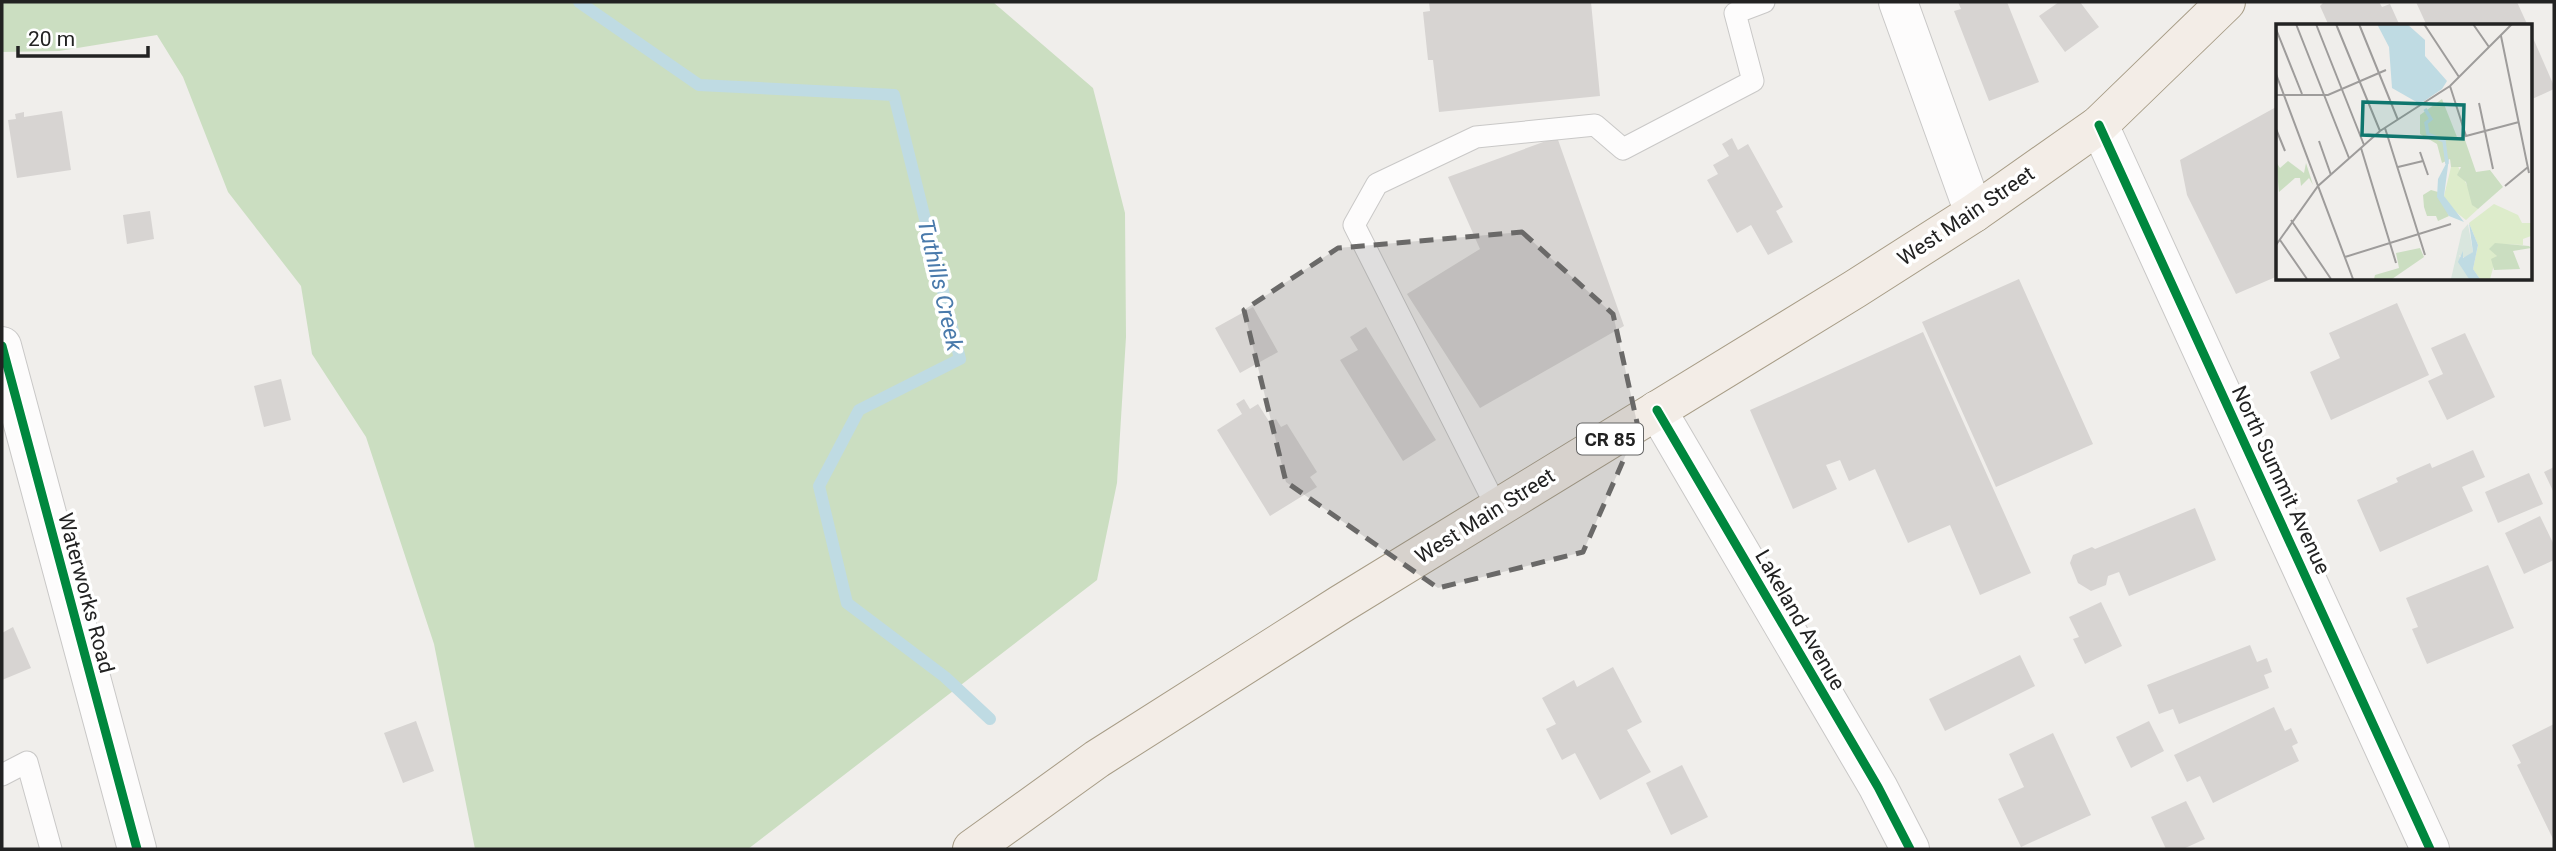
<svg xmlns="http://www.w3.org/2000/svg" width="2556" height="851" font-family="Roboto,sans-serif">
<rect width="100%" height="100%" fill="#f0eeeb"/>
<path fill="#cbdec1" d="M 2,2 L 993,2 L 1093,88 L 1125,213 L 1126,337 L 1117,483 L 1097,580 L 748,849 L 475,849 L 434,644 L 366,437 L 312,354 L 301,286 L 228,192 L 183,77 L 157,35 L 59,51 L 2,52 Z"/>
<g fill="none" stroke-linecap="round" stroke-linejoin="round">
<path stroke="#bfdbe3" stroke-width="12" d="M 579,2 L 699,85 L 894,95 L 960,359 L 859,410 L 819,486 L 847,603 L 945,677 L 990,719"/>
</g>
<path fill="#d7d4d2" d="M 1429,2 L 1591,2 L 1600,96 L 1439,112 L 1433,60 L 1428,60 L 1423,12 L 1430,11 Z
M 1958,2 L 2007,2 L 2039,82 L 1989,101 L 1954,11 L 1961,9 Z
M 2059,2 L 2080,2 L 2099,27 L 2065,52 L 2039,16 Z
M 2324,2 L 2379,2 L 2382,7 L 2390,4 L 2400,26 L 2329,26 L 2320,6 Z
M 2416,2 L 2517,2 L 2528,26 L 2427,26 Z
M 2530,31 L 2554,86 L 2554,89 L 2530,100 Z
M 2278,106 L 2278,276 L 2236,294 L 2187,195 L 2180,160 Z
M 62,111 L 71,170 L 17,178 L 8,120 L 16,119 L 15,114 L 24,112 L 24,117 Z
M 1557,137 L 1624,326 L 1480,408 L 1407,294 L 1480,249 L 1448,177 Z
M 1732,138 L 1738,150 L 1748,144 L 1783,207 L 1776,211 L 1793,242 L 1768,255 L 1751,225 L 1737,233 L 1707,180 L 1718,174 L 1713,165 L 1729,156 L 1722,144 Z
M 150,211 L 154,239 L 127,244 L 123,215 Z
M 2019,279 L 2093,444 L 1996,487 L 1922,322 Z
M 2397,303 L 2429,375 L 2331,420 L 2310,372 L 2340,358 L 2329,333 Z
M 1253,307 L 1278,352 L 1240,373 L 1215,328 Z
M 1366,327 L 1436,440 L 1403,461 L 1340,360 L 1358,350 L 1350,337 Z
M 1923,332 L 2031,573 L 1980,595 L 1950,525 L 1908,543 L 1875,469 L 1849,481 L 1840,460 L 1826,465 L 1837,489 L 1793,509 L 1750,410 Z
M 2465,333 L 2495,397 L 2447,420 L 2428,381 L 2443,374 L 2431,348 Z
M 281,379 L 291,420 L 264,427 L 254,386 Z
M 1244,399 L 1250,409 L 1258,404 L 1270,423 L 1276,419 L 1281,427 L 1287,424 L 1317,472 L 1310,477 L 1317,487 L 1270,516 L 1217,430 L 1242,414 L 1236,404 Z
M 2473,450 L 2485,477 L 2462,487 L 2473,511 L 2380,552 L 2357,500 L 2398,482 L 2396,478 L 2430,463 L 2432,468 Z
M 2554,467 L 2554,493 L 2544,472 Z
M 2529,473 L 2543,504 L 2498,523 L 2485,492 Z
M 2195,508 L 2216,560 L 2129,596 L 2119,572 L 2108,576 L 2106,585 L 2091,591 L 2078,583 L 2070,563 L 2073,555 L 2092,547 L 2095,549 Z
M 2540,516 L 2554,545 L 2554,560 L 2524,574 L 2505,533 Z
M 2488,565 L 2514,628 L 2427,664 L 2412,629 L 2418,627 L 2406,598 Z
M 2101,602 L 2122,646 L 2085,664 L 2073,639 L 2079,637 L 2069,617 Z
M 13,627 L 31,668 L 2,680 L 2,633 Z
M 2250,645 L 2257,662 L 2267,658 L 2272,672 L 2264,675 L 2269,688 L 2179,724 L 2173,709 L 2159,714 L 2147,685 Z
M 2020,655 L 2035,686 L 1945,731 L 1929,699 Z
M 1613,667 L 1642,722 L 1627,730 L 1651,772 L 1600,800 L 1575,753 L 1562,760 L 1546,729 L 1556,724 L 1542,698 L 1574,680 L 1577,687 Z
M 2274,707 L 2285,731 L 2291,728 L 2298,743 L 2292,746 L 2299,761 L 2213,803 L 2200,776 L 2187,782 L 2174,755 Z
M 416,721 L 434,771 L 403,783 L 384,733 Z
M 2149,721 L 2164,751 L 2131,768 L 2116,737 Z
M 2554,724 L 2554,841 L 2517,765 L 2521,763 L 2512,745 Z
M 2053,733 L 2091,815 L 2021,847 L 1998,799 L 2024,787 L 2009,754 Z
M 1682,765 L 1708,817 L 1671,835 L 1646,783 Z
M 2186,801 L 2205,839 L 2183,849 L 2166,849 L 2151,817 Z"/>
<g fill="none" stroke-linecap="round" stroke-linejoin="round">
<g stroke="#c9c8c7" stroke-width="23">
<path id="lane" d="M 1497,508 L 1354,225 L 1377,184 L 1476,137 L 1595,125 L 1623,149 L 1753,81 L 1735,13 L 1764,2
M 2,775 L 27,762 L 51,849"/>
</g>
<g stroke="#c9c8c7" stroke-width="40">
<path id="street" d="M 1898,2 L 1974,213
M 2099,125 L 2430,849
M 2,346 L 137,849
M 1657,410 L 1878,787 L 1910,849"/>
</g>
<g stroke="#a79c86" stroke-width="40">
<path id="primary" d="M 972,849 L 1097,759 L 1341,604 L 1855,289 L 1974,213 L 2099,125 L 2226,2"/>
</g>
<use href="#lane" stroke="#fdfcfc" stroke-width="21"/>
<use href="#street" stroke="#fdfcfc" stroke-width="38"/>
<use href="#primary" stroke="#f3ede7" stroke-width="38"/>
<g stroke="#fff" stroke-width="13">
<path id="cycleway" d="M 2099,125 L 2430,849
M 2,346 L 137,849
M 1657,410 L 1878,787 L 1910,849"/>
</g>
<use href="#cycleway" stroke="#00873e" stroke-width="9"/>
</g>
<path fill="#6a6968" fill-opacity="0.2" stroke="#6a6968" stroke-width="5" stroke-dasharray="14 9" stroke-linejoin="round" d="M 1522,232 L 1613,314 L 1638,427 L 1583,552 L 1438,588 L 1286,482 L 1244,310 L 1338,248 Z"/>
<g text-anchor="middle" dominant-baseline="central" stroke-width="7" stroke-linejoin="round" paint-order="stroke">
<rect fill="#fff" stroke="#646464" stroke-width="2" x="1577" y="423.5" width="66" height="31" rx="5"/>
<g font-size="19" font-weight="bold" fill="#222">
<text x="1610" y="439">CR 85</text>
</g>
<g font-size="21" fill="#222" stroke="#fff">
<text transform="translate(1966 216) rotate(-34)">West Main Street</text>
<text transform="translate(2281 480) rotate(65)">North Summit Avenue</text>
<text transform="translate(1485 516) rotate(-32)">West Main Street</text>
<text transform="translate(86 593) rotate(75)">Waterworks Road</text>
<text transform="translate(1800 620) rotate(60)">Lakeland Avenue</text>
</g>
<g font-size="23" font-style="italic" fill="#4a7aab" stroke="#fff">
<text transform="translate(940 285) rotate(77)">Tuthills Creek</text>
</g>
</g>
<g transform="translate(2276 24)">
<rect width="256" height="256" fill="#f0eeeb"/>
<path d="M 181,140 L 202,185 L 190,196 L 172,182 L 168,172 L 175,143 ZM 218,180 L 242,191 L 246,199 L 255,199 L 255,212 L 247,215 L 247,221 L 224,220 L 214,255 L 204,255 L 197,245 L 202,221 L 193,199 Z" fill="#ddeccb"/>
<path d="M 166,75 L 181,113 L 188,113 L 200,148 L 214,146 L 227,163 L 202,185 L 196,181 L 190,158 L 181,151 L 185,143 L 175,143 L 174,135 L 166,139 L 161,120 L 144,110 L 144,91 ZM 12,137 L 28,149 L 30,139 L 37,161 L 33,154 L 25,162 L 24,154 L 19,154 L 3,168 L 0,138 L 4,144 ZM 155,166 L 162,168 L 173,192 L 162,197 L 160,192 L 151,192 L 148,183 L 147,171 ZM 219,219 L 253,222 L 255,224 L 237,227 L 244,245 L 218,246 L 215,235 L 221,232 L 213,225 ZM 144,224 L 148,233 L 116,255 L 98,255 L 99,251 L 123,244 L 120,229 Z" fill="#cbdec1"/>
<path d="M 192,200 L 197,228 L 189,234 L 183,231 L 193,255 L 175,255 L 186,207 Z" fill="#d9e6de"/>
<path d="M 101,0 L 131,0 L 149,16 L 149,32 L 171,57 L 166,65 L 144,80 L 116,64 L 113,23 ZM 173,134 L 168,172 L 188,198 L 173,192 L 161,173 L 162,155 ZM 193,199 L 202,221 L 197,245 L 204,255 L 193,255 L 182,238 L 187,227 L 187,234 L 197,228 Z" fill="#bfdbe3"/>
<path fill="none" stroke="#bfdbe3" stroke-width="3.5" d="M 149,85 L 155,95 L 150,99 L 152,110 L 168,117 L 171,140"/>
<path fill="none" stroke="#9e9c9b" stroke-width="2" d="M 20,0 L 73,134M 40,0 L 88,121M 60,0 L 104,107M 83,0 L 122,96M 148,0 L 183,53M 197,0 L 213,23M 0,5 L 26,70M 225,12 L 253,149M 0,50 L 77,255M 174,62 L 190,112 L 243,98M 0,71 L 52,71 L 110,46M 203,79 L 217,145M 109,104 L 149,231M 0,105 L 9,127M 43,117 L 55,151M 85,124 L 120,239M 144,128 L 152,151M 122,143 L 147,137M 229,162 L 252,143M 15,196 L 55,255M 4,216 L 31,255M 0,221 L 42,162 L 104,107 L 174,62 L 236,0M 69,233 L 175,200"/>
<path fill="#0f766e" fill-opacity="0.15" stroke="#0f766e" stroke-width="3.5" d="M 87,78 L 188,81 L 187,115 L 86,111 Z"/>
<rect width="256" height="256" fill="none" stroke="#222" stroke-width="3.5"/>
</g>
<rect width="2556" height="851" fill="none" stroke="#222222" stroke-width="7"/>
<path d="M18 46v10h130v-10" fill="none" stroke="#222222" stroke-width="3.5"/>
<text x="28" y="46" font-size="21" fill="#222222" stroke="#ffffff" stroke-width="5" paint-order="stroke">20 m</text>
</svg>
